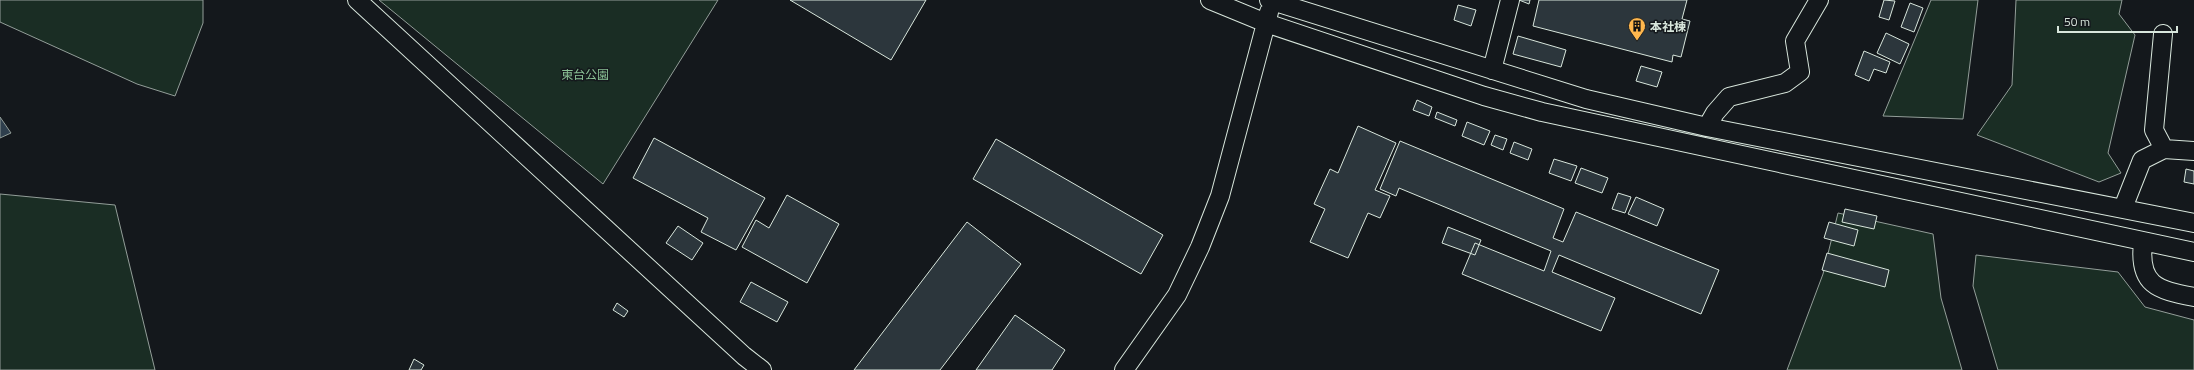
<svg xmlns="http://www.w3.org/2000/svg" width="2194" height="370" font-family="'Titillium Web','Noto Sans JP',sans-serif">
<rect width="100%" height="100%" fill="#14181c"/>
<path fill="#1a2d24" stroke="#939e99" d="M 0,0 L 203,0 L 203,23 L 175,96 L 137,84 L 0,22 Z
M 379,0 L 718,0 L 603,184 Z
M 1931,0 L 1978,0 L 1963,119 L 1883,116 Z
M 2016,0 L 2122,0 L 2119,14 L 2135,35 L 2108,153 L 2121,173 L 2099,182 L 1977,135 L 2012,85 Z
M 0,194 L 115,205 L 155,370 L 0,370 Z
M 1838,213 L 1933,234 L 1941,298 L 1962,370 L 1787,370 L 1823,274 Z
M 1976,255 L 2118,272 L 2145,307 L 2194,320 L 2194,370 L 1998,370 L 1973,286 Z"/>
<path fill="#2f3f4d" stroke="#939e99" d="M 0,117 L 11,133 L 0,138 Z"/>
<path fill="#2c363c" stroke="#d8e6dc" d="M 790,0 L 926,0 L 891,60 Z
M 1519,0 L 1530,0 L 1529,4 Z
M 1539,0 L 1687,0 L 1682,19 L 1690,21 L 1681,57 L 1673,55 L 1672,62 L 1533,26 Z
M 1884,0 L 1895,1 L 1889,20 L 1879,17 Z
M 1910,3 L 1923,8 L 1914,32 L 1901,27 Z
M 1458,5 L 1476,10 L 1471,26 L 1454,20 Z
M 1886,33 L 1909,44 L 1900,64 L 1877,53 Z
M 1518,36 L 1566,50 L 1561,67 L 1513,54 Z
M 1864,51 L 1890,62 L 1886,73 L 1874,69 L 1869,81 L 1855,75 Z
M 1641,66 L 1662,72 L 1657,87 L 1636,81 Z
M 1417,100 L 1432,107 L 1429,116 L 1413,110 Z
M 1437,112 L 1457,120 L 1455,126 L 1435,118 Z
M 1467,122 L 1490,131 L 1484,145 L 1462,136 Z
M 1358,126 L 1396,143 L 1375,190 L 1390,196 L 1380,218 L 1368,213 L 1348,258 L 1310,242 L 1325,209 L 1314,204 L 1330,169 L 1338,173 Z
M 1495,135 L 1507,139 L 1503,150 L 1491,145 Z
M 654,138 L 765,198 L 736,250 L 701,232 L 708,218 L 633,178 Z
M 996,139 L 1163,235 L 1141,274 L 973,179 Z
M 1400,141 L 1564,209 L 1553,238 L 1563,242 L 1576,212 L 1719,270 L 1701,314 L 1559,255 L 1552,272 L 1615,298 L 1601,331 L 1462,274 L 1475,243 L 1544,271 L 1551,251 L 1399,188 L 1396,196 L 1380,189 Z
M 1514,142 L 1532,149 L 1528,160 L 1510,153 Z
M 1554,159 L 1577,166 L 1571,181 L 1549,173 Z
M 1581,168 L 1608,178 L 1602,193 L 1575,183 Z
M 2186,169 L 2194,171 L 2194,184 L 2184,182 Z
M 1618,193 L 1631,197 L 1625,213 L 1612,209 Z
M 787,195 L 839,224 L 807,283 L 742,247 L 756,220 L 769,228 Z
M 1636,197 L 1664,209 L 1657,226 L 1628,214 Z
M 1845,209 L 1877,216 L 1874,229 L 1842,222 Z
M 967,222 L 1021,264 L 940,370 L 854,370 Z
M 1829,222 L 1858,230 L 1854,246 L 1824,238 Z
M 678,226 L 703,243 L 692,260 L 666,243 Z
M 1448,227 L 1481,240 L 1475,255 L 1442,243 Z
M 1827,253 L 1889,270 L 1885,287 L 1822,270 Z
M 751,282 L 788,302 L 777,322 L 740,302 Z
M 617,303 L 628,311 L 624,317 L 613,310 Z
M 1015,315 L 1065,350 L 1052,370 L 976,370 Z
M 414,359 L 424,365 L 421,370 L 409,370 Z"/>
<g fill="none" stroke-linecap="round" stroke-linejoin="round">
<g stroke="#d8e6dc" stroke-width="20">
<path id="minor" d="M 357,0 L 744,356 L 762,370
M 1210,0 L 1266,23 L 1484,96 L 1542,112 L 2194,252
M 1269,0 L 1586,99 L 1707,127 L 2194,223
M 2163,34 L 2154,130 L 2164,149
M 1492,70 L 1510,0
M 1707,127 L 1715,113 L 1729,97 L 1785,83 L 1800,72 L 1795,41 L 1819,0
M 2123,208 L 2142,160 L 2164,149 L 2194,151
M 2143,242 C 2138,285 2157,290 2194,297
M 1124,370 L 1177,295 L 1200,247 L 1220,196 L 1269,12"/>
</g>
<use href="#minor" stroke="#14181c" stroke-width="18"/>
</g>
<defs>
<g id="building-pin" transform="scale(0.9)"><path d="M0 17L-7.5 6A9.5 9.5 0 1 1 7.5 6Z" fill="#ffb74d" stroke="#14181c"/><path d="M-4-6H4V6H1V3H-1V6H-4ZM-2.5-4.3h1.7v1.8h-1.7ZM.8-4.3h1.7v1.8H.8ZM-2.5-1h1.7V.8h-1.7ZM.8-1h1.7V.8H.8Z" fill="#111"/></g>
</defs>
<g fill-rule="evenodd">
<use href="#building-pin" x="1637" y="26"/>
</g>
<g text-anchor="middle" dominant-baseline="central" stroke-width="3" stroke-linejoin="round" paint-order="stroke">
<g font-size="12" font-weight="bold" fill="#d8e6dc" stroke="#14181c" text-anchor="start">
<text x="1650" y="26">本社棟</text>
</g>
<g font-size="12" fill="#8ac095" stroke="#14181c">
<text x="585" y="74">東台公園</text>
</g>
</g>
<path d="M2058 26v6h119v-6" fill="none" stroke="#d8e6dc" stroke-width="2"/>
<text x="2064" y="26" font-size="12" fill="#d8e6dc" stroke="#14181c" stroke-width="3" paint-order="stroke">50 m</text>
</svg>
